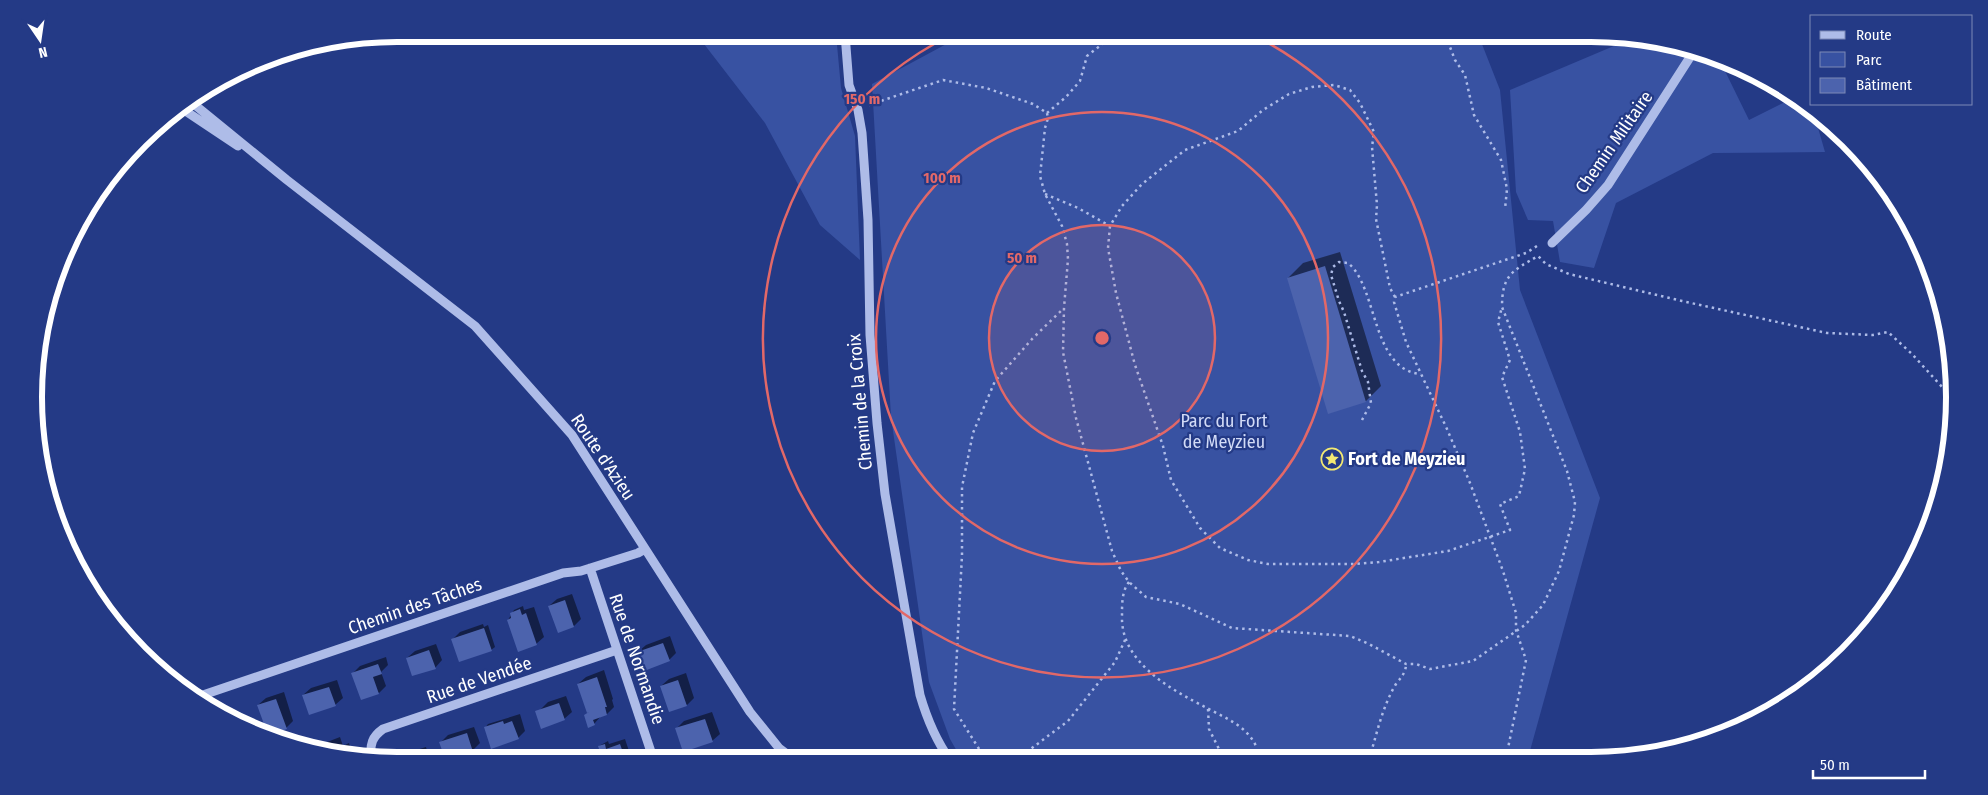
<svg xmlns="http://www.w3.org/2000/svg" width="1988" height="795" font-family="'Fira Sans Condensed',sans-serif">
<rect width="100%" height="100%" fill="#243a86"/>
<path fill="#3852a2" d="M 704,34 L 836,34 L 841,88 L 855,136 L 860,260 L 820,225 L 765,123 L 704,44 Z
M 965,34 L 1478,34 L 1500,90 L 1520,290 L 1600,498 L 1528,758 L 962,760 L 950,739 L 929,682 L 891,417 L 872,84 Z
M 1628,40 L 1707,53 L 1739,67 L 1725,71 L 1749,120 L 1785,102 L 1814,114 L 1825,152 L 1713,153 L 1616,203 L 1594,268 L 1560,262 L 1553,221 L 1528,220 L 1516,192 L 1510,90 Z"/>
<path fill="#0007" d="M 1340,252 L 1381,386 L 1366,401 L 1329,413 L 1288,278 L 1303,263 Z
M 572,594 L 581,619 L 574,626 L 549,606 L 557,599 Z
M 523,606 L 524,610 L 534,607 L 544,637 L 536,644 L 508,620 L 514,610 Z
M 483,624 L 484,627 L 488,625 L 495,647 L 491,650 L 453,639 L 460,632 Z
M 670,636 L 676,653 L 669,660 L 638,652 L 646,645 Z
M 436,644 L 442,660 L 435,668 L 407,658 L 415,651 Z
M 386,657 L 388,665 L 381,672 L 386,686 L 379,693 L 353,673 L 360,666 Z
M 604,670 L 613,699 L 612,700 L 614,707 L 607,714 L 601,716 L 594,724 L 588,713 L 578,684 L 586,677 Z
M 686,673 L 694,698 L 687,705 L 661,686 L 669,679 Z
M 337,680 L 343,698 L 335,705 L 303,695 L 311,688 Z
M 284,692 L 293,721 L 286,728 L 258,705 L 266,698 Z
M 566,696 L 572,712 L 564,719 L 540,710 L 548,702 Z
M 712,712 L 720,734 L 712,741 L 676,729 L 684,721 Z
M 520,714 L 525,731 L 518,738 L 485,728 L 488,724 Z
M 474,727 L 480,743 L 472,751 L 441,742 L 448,735 Z
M 340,737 L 343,746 L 349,743 L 352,754 L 318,748 L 322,744 Z
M 625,739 L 630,754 L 632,753 L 635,759 L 604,761 L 599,746 L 608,741 L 609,744 Z
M 426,747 L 430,761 L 397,761 L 404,754 Z
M 585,753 L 588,761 L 565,761 L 567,758 Z"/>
<path fill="#4c63ad" d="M 1325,266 L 1366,402 L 1328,414 L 1287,278 Z
M 565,600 L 574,627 L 558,633 L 548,606 Z
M 520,609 L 522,615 L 526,613 L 537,645 L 518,652 L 507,620 L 511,618 L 510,613 Z
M 484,628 L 492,651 L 459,662 L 451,639 Z
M 663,643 L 670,661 L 644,671 L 637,652 Z
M 429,650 L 436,669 L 412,676 L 406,658 Z
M 378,664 L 382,674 L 373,677 L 379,694 L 361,700 L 351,673 Z
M 597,677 L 607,707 L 605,707 L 607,715 L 593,720 L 595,725 L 588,728 L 584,715 L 589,712 L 587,713 L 577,684 Z
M 678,680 L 687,706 L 669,712 L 660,686 Z
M 329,687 L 336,706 L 309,715 L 302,695 Z
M 276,699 L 287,729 L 268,735 L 257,705 Z
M 559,703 L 565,720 L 541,729 L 535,711 Z
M 705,719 L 713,742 L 683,752 L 675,728 Z
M 503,721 L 504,724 L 512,721 L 519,739 L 491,749 L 484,727 Z
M 467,733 L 473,752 L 446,761 L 439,742 Z
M 333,744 L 335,751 L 320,748 Z
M 605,744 L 606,749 L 620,744 L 626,761 L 603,761 L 598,746 Z
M 419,753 L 421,761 L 396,761 Z"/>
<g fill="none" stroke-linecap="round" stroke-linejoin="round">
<path stroke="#aebce8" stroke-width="2.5" stroke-dasharray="2.5 4" stroke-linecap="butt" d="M 1437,34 L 1448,42 L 1455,60 L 1465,75 L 1474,115 L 1501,160 L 1507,189 L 1505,209
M 869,105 L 943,80 L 986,88 L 1033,104 L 1047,113
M 1047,113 L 1048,118 L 1045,128 L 1040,176 L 1045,194 L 1062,226 L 1067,244 L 1068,259 L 1064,308 L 1063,352 L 1076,418 L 1112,551 L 1121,571 L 1129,582 L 1146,597 L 1180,604 L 1232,628 L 1350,636 L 1369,644 L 1406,664 L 1416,664 L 1430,669 L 1473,661 L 1525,625 L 1543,605 L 1559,571 L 1574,515 L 1575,502 L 1567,471 L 1502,307 C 1502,275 1512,271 1538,256 L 1546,264 L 1569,274 L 1682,301 L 1827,333 L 1873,335 L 1888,332 L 1912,354 L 1953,399
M 1047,113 L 1066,97 L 1080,81 L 1087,56 L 1105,42 L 1125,34
M 1045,194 L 1078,208 L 1110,226
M 1395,297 L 1390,288 L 1376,219 L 1377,205 L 1372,147 L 1374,132 L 1360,103 L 1350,90 L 1334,85 L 1312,87 L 1289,94 L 1263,110 L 1238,131 L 1185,150 L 1142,184 L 1122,206 L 1110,226 L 1108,248 L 1116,293 L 1135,365 L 1163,446 L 1171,480 L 1200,528 L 1220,548 L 1248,560 L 1268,564 L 1353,564 L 1379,562 L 1448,551 L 1510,530 L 1500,504 L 1519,496 L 1525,469 L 1520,432 L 1502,377 L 1510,360 L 1498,322 L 1502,307
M 1362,420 L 1371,403 L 1368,382 L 1362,371 L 1344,312 L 1339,301 L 1331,275 L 1333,267 L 1339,262 L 1348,263 C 1378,287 1371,370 1421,374
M 1129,582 C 1122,591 1122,603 1122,615 C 1120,662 1170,689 1207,708 C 1225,718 1245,725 1255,744 C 1257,749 1257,754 1258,759
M 1208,709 L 1209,729 L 1224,759
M 1506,758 L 1526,660 L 1516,630 L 1516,613 L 1503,571 L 1470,483 L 1447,429 L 1406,342 L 1394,302 L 1395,297 L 1526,253 L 1540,244
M 1369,759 C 1377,734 1382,707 1396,684 C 1401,677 1406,673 1406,664
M 717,760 C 735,755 749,759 768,752
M 986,760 L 954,709 L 962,555 L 962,487 L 973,433 L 995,381 L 1032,339 L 1063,309
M 1016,760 L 1068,721 L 1115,662 L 1125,640"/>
<path stroke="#aebce8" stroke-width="9" d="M 845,34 L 849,85 L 858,110 L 862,133 L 868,220 L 870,335 L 877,423 L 885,494 L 920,695 C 927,719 935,739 950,760
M 190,101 L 287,180 L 475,326 L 572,435 L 750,712 L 779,748 L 795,760
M 181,108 L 238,146
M 1552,243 L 1586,210 L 1608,185 L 1694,51
M 590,568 L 654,761
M 197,697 L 563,573 L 581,571 L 638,553 L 645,549
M 371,757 C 370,744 372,737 383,729 L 617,650"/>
</g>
<circle cx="1102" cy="338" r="113" fill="#e26868" fill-opacity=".12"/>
<g fill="none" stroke="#e26868" stroke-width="2.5">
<circle cx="1102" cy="338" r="113"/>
<circle cx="1102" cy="338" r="226"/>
<path d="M1253 35A339 339 0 1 1 951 35"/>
</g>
<defs>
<g id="sight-ring" transform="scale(1.125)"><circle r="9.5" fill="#243a86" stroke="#f3e972" stroke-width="1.5"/><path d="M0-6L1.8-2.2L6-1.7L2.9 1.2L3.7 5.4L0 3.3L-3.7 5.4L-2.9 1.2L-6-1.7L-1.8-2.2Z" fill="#f3e972"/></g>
</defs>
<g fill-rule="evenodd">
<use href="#sight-ring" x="1332" y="459"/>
</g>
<g text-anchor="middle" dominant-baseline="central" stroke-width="4.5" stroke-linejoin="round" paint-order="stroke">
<g font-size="18" fill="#fff" stroke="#243a86">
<text transform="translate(1614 142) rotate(-55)">Chemin Militaire</text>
<text transform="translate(860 402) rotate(-95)">Chemin de la Croix</text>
<text transform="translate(603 457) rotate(56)">Route d'Azieu</text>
<text transform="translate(415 606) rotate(-19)">Chemin des Tâches</text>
<text transform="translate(637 659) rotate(71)">Rue de Normandie</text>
<text transform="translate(479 680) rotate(-19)">Rue de Vendée</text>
</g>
<g font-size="18" fill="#d2dbf7" stroke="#243a86">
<text x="1224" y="421">Parc du Fort<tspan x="1224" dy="21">de Meyzieu</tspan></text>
</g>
<g font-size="18" font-weight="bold" fill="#fff" stroke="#243a86" text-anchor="start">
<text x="1348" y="459">Fort de Meyzieu</text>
</g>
</g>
<path d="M0 0H1988V795H0ZM397 42H1591A355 355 0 0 1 1946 397V397A355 355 0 0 1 1591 752H397A355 355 0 0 1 42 397V397A355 355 0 0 1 397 42Z" fill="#243a86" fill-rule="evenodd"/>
<path fill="none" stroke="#fff" stroke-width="6" d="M397 42H1591A355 355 0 0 1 1946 397V397A355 355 0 0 1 1591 752H397A355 355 0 0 1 42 397V397A355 355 0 0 1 397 42Z"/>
<circle cx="1102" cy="338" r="8" fill="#e26868" stroke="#243a86" stroke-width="2.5"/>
<g font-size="15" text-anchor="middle" font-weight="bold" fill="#e26868" stroke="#243a86" stroke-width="4.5" stroke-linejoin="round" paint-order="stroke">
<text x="862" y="104">150 m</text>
<text x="942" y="183">100 m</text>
<text x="1022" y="263">50 m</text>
</g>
<rect x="1810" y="15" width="162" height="90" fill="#243a86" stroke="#7c89b6"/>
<rect x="1820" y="31" width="25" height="8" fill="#aebce8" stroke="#7c89b6"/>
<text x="1856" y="40" font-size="15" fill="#ffffff">Route</text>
<rect x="1820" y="52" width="25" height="15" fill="#3852a2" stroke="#7c89b6"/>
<text x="1856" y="65" font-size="15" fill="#ffffff">Parc</text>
<rect x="1820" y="78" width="25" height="15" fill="#4c63ad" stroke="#7c89b6"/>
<text x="1856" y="90" font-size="15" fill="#ffffff">Bâtiment</text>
<g transform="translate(40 40) rotate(167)" stroke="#243a86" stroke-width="4" paint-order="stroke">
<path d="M0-4L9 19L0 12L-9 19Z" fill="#ffffff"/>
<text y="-8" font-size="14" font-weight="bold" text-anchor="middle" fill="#ffffff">N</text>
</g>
<path d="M1813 770v8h112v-8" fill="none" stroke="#ffffff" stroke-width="2.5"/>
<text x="1820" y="770" font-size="15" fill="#ffffff" stroke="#243a86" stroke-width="4" paint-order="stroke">50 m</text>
</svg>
